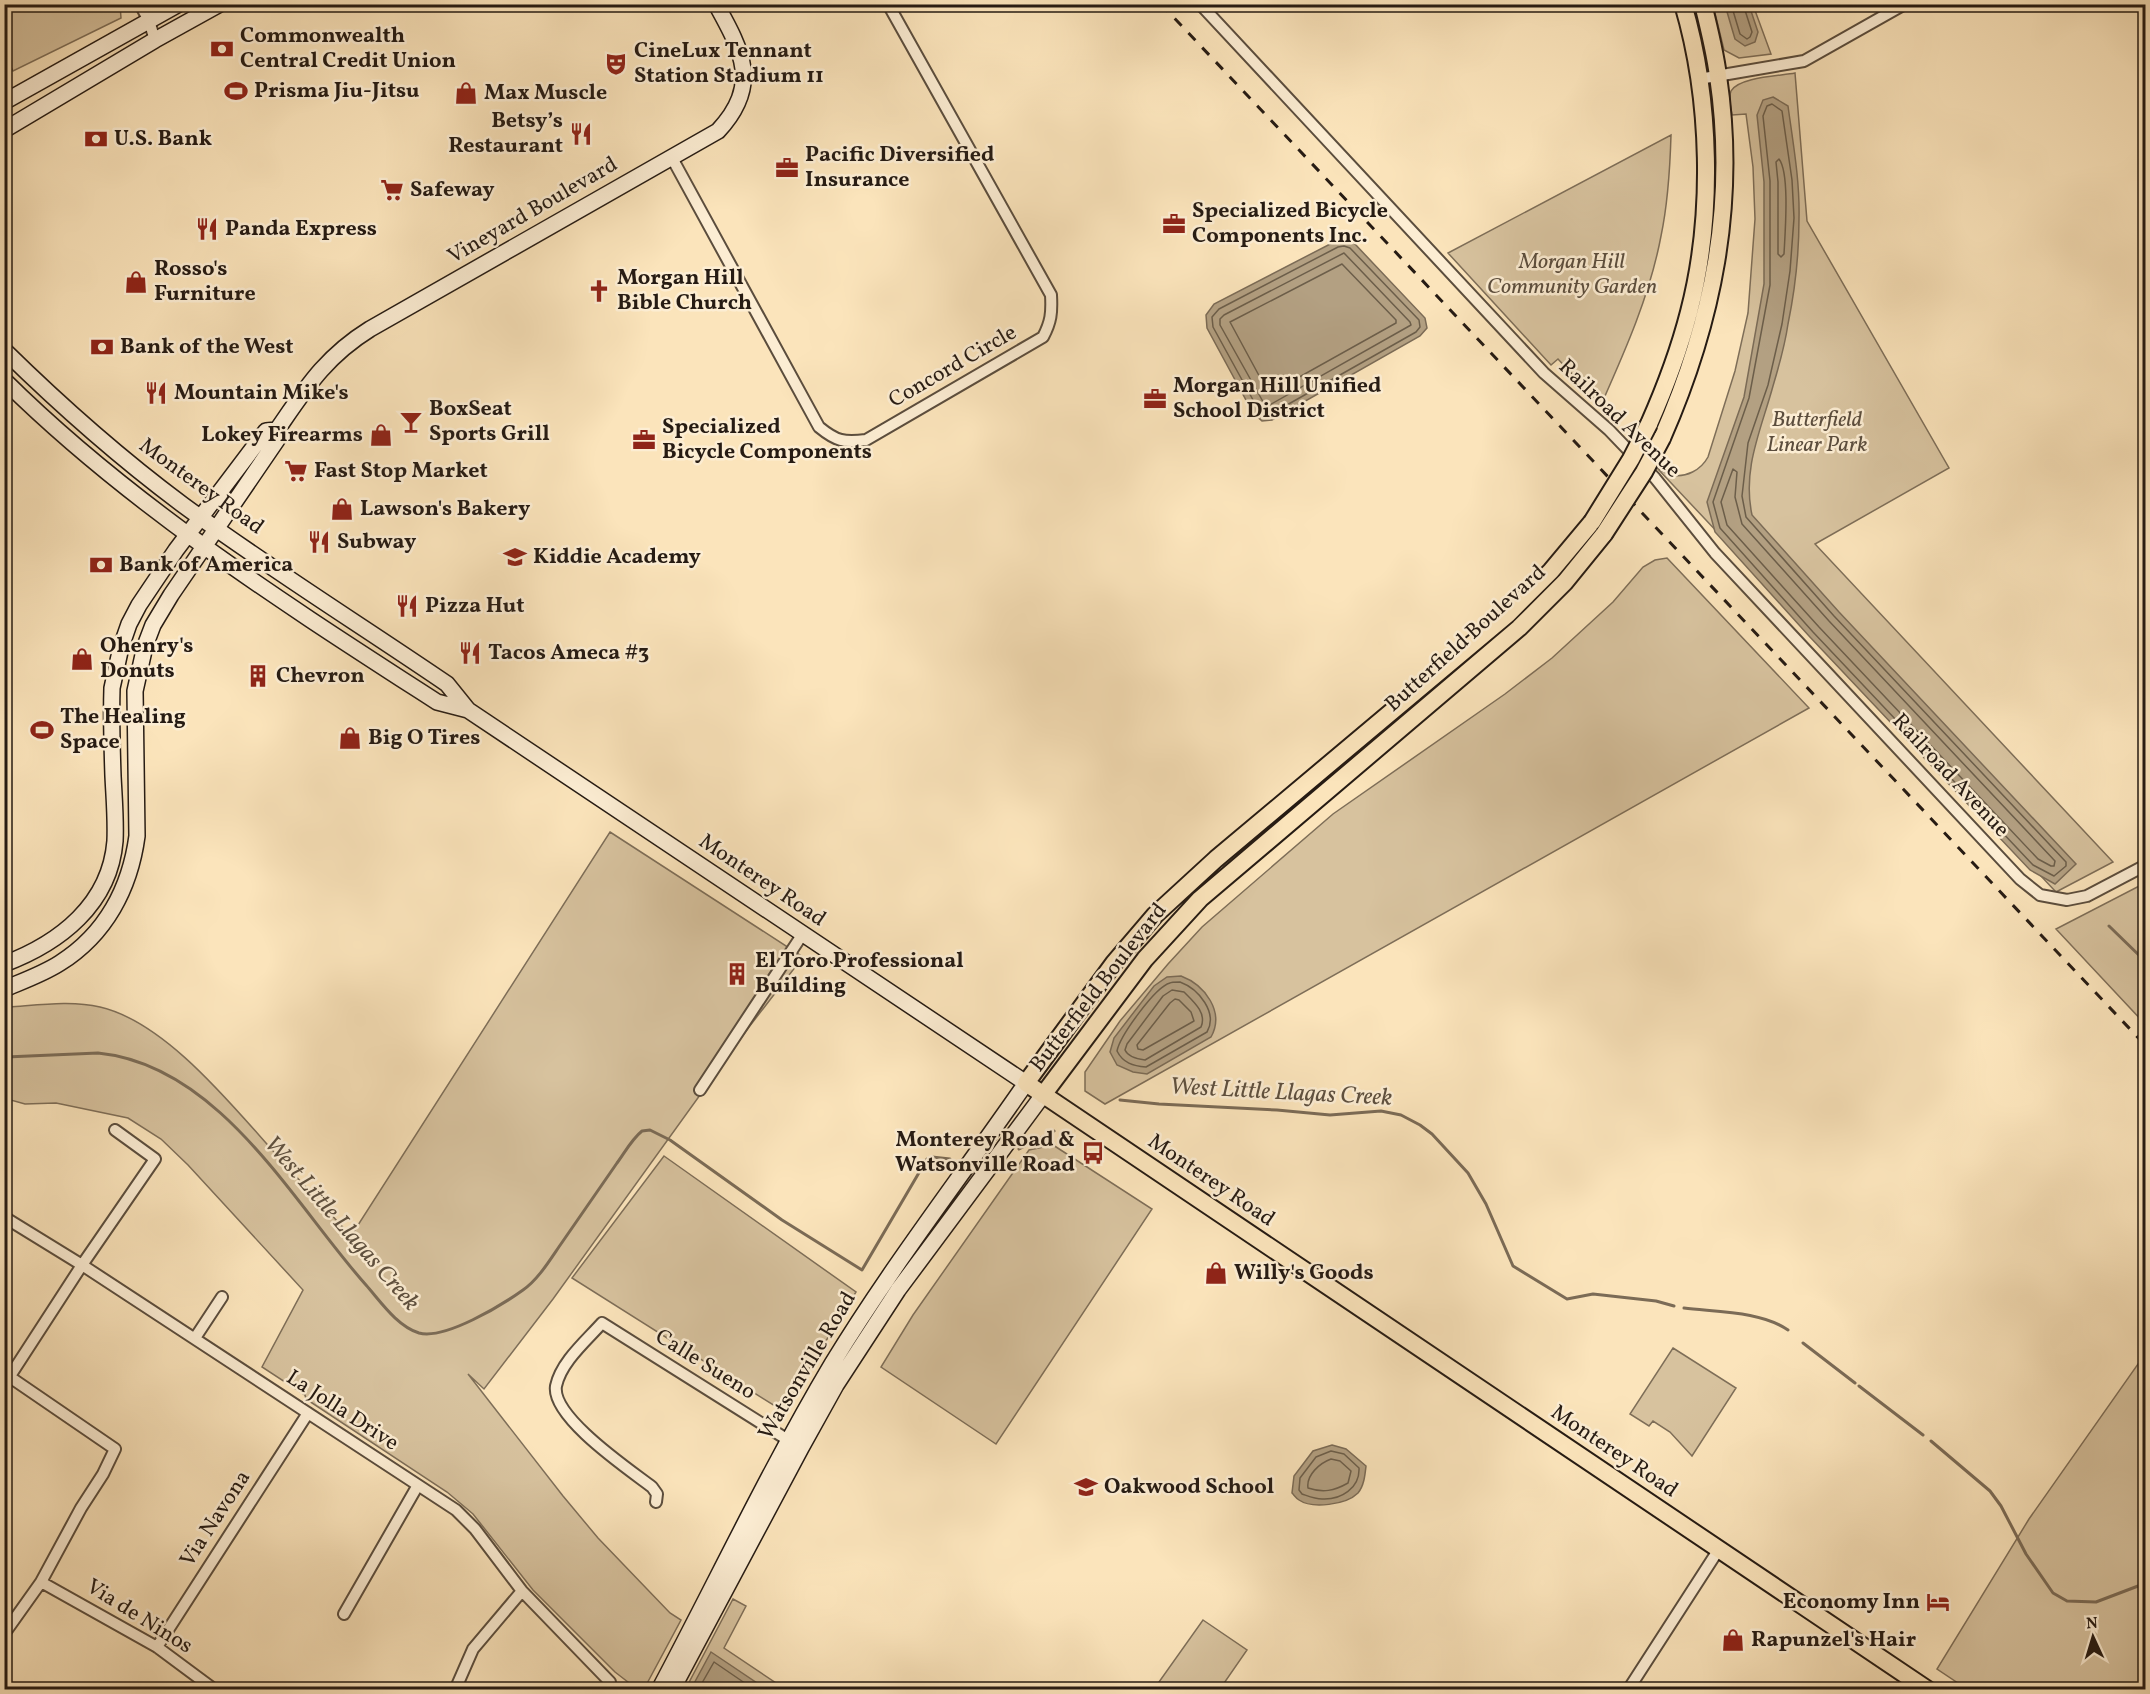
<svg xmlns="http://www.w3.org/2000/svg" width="2150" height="1694" font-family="Vollkorn,serif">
<rect width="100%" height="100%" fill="#fbe4bb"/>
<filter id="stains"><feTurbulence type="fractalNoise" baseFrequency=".00333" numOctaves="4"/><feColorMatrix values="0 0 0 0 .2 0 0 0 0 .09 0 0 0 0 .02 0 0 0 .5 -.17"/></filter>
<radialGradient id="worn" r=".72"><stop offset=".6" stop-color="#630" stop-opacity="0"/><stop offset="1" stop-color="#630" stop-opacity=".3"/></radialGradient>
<path fill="#d7c29e" stroke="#7e6e58" stroke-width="1.5" d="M 120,5 L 121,18 L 13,71 L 5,54 L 5,5 Z
M 1713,5 L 1753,5 L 1771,54 L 1739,58 L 1724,50 Z
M 1795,73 L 1807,221 L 1949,468 L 1815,544 L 2113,862 L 2056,892 L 1657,468 C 1661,470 1666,474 1671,475 C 1686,478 1701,470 1708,457 L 1735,371 L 1748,313 L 1755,219 L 1753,167 L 1746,114 L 1732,115 C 1731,108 1728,98 1731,91 C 1739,77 1780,76 1795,73 Z
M 1671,135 C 1670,169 1668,203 1661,236 C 1650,295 1625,351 1601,405 L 1558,359 L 1551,365 L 1448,253 Z
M 1667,558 L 1809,708 L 1105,1104 L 1085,1091 L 1085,1072 L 1120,1021 L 1168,964 L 1202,927 L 1333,814 L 1505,694 L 1552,658 L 1613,602 L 1643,567 L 1655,560 Z
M 610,832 L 803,957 L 749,1027 L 553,1299 L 484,1389 L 468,1374 L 563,1496 L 598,1538 L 670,1613 L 681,1620 L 644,1689 L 637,1689 L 615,1672 L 533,1590 L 473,1514 L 447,1492 L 306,1399 L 305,1395 L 262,1367 L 303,1290 L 188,1165 L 161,1139 L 128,1118 L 56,1103 L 25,1104 L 7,1099 L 4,1014 L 9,1007 C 38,1005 72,1000 100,1007 C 165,1022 230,1103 274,1152 C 299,1180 325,1208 351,1236 Z
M 2145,883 L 2145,1024 L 2056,929 Z
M 1053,1145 L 1152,1209 L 996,1444 L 881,1367 L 913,1315 L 1029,1150 Z
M 664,1156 L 856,1292 L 783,1411 L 572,1278 Z
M 1673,1348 L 1736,1388 L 1692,1456 L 1670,1432 L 1653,1421 L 1649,1426 L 1630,1414 Z
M 2145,1354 L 2145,1689 L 1967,1689 L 1937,1669 L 2029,1519 Z
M 733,1599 L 746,1606 L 724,1648 L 785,1689 L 685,1690 Z
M 1203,1620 L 1247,1650 L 1220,1689 L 1154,1689 Z"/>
<path fill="#b3a082" stroke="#7b6b56" stroke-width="1.5" d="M 1725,5 L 1749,5 L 1758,32 L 1755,42 L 1745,46 L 1735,39 Z
M 1773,97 L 1788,106 C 1793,143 1800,181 1799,219 C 1799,254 1795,290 1788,324 C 1785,345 1779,366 1773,386 C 1761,430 1742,469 1752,515 L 1839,612 L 2076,864 L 2055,884 L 2030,870 L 1809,636 L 1715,532 L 1707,502 L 1744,397 L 1764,284 L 1764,182 L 1757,115 L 1763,100 Z
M 1345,239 L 1353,242 L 1425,318 L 1427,328 L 1420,336 L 1272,420 L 1262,421 L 1253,413 L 1207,328 L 1206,315 L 1214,304 L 1336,241 Z
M 1181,976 C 1205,985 1225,1012 1211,1037 L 1147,1074 L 1133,1072 L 1117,1065 L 1110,1052 L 1114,1038 L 1154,986 L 1167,977 Z
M 1332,1445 L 1346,1449 L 1366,1466 C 1365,1475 1364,1486 1358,1493 C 1346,1505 1312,1509 1299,1500 C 1296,1498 1294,1495 1292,1493 L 1294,1476 L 1313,1451 Z
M 711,1652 L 766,1689 L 691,1689 Z"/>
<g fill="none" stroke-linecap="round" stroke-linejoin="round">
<path stroke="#6c5e4a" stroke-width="1.5" d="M 1731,4 L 1740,34 L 1747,39 L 1750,37 L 1752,32 L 1743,4
M 1772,104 L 1782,111 L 1792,180 L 1794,218 L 1790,271 L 1782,324 L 1768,385 L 1748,443 L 1742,496 L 1746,517 L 1834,616 L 2066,862 L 2066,866 L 2054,876 L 2033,865 L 1813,632 L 1720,528 L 1713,502 L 1749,398 L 1770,285 L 1770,181 L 1763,116 L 1767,106 Z
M 1779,159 C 1790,173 1785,234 1784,254 L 1781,257 L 1778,254 L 1778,182 L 1776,162 Z
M 1344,246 L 1350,248 L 1419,320 L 1420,327 L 1416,332 L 1271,414 L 1264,414 L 1258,409 L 1213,327 L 1212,317 L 1219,309 L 1338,247 Z
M 1344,253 L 1410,322 L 1411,325 L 1266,407 L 1220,325 L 1220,319 L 1224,315 Z
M 1342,264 L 1396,320 L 1396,323 L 1269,394 L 1230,322 Z
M 1733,469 L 1737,472 L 1735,497 L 1742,524 L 1829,621 L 2055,861 L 2054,866 L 2051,866 L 2038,859 L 1819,627 L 1727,525 L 1721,502 Z
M 1180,982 C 1199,989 1218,1013 1207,1032 L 1146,1067 C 1133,1066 1123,1063 1117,1051 C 1120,1036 1155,987 1170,983 C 1171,982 1179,982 1180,982 Z
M 1172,990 L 1184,992 C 1194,1002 1207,1013 1201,1027 L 1145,1060 C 1137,1059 1128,1057 1125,1050 L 1127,1044 L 1163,996 Z
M 1175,999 L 1179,1000 L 1191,1012 L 1194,1021 L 1143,1050 L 1138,1049 L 1137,1045 L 1170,1003 Z
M 1331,1451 L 1344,1454 L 1359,1468 C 1360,1488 1341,1500 1322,1499 C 1315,1499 1308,1496 1302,1494 L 1299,1490 L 1300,1478 L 1316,1457 Z
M 1331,1459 L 1340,1461 L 1351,1471 L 1348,1483 C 1334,1491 1323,1493 1308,1488 C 1306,1475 1320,1463 1331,1459 Z
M 698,1690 L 714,1662 L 755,1690"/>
<path stroke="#7b6b56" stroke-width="3" d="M 2109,926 L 2146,962
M 6,1057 L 98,1053 C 220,1065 293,1203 366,1285 C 381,1302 397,1326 419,1333 C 445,1340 502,1305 523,1290 C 539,1279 551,1258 563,1241 C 581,1215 599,1189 617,1163 C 625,1152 632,1139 642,1131 L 650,1130 L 670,1140 L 782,1220 L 862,1270 L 927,1159 L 932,1157 L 950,1159
M 1120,1100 L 1159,1104 L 1277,1110 L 1330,1115 L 1381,1111 L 1401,1115 L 1420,1125 L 1432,1134 L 1468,1173 L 1486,1204 L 1513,1266 L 1567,1299 L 1593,1294 L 1656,1301 L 1674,1306
M 1019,1149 L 1054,1131
M 1684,1308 C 1716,1312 1761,1311 1788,1330
M 1803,1343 L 1855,1383
M 1859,1386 L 1923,1435
M 1931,1441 L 1990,1491 L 2001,1506 L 2026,1554 L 2053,1593 L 2067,1601 L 2096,1602 L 2146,1583"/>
<g stroke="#5b4d3d" stroke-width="14">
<path id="street" d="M 140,4 L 149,21 L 155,40
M 1200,4 L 1544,373 L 1609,430 L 1655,478 L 1715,553 L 2020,879 L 2040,895 L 2067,900 L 2087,896 L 2146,865
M 1699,79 L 1804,61 L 1905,4
M 672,158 L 819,427 C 836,441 844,443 866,440 L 1043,337 C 1051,322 1052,313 1051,295 L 888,4
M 700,1090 L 802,935
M 4,1217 L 82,1265 L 456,1510 L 475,1529 L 522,1591 L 610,1682 L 611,1690
M 195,1338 L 222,1297
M 4,1373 L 115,1449 L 103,1474 L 81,1508 L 41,1582 L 4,1634
M 10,1376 L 82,1265 L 155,1159 L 115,1130
M 656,1502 L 657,1494 L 652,1487 C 630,1470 551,1417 556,1386 C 561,1362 586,1341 602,1323 L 788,1440
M 41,1582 L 157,1647 L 215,1690
M 344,1614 L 418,1485
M 157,1647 L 308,1413
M 455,1690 L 473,1649 L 522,1591
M 1628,1690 L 1719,1549"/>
</g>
<g stroke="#261b13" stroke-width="18">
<path id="secondary" d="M 4,102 L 179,4
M 4,130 L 155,40 L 220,4
M 4,350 C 60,405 120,458 183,505 C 269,568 359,624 447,684 L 468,710 L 1026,1083 C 961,1177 891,1267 832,1364 C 769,1470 717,1581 659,1690
M 4,380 C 131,506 287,605 437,702 L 468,710
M 4,964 C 60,943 110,904 115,841 C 116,819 114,797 113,776 C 112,747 111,718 112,688 L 121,647 L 129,624 L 139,605 L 176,550 L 266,431 L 277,430
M 4,989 C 23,981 43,974 60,963 C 106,934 130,888 137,836 L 135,691 L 145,646 L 153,625 L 171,595 L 277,440 L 277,430 C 306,388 325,357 370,329 L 718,131 C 761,85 742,51 716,4
M 672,1690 L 801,1448 L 836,1385 L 898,1290 L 1043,1095"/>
</g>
<g stroke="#261b13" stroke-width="20">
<path id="primary" d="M 1649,424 C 1665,388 1679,351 1689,312 C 1714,216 1711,99 1683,4
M 1662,438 C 1713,322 1737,203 1718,76 C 1715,52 1709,28 1703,4
M 1592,522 L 1551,571 L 1508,614 L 1216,859 L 1155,915 L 1114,963 L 1026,1083 L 1928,1690
M 1043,1095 L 1145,959 L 1200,899 L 1519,628 L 1565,582 L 1604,534"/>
</g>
<use href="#street" stroke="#fcedd3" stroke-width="10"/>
<use href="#secondary" stroke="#fcedd3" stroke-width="15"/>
<use href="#primary" stroke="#fbe4bb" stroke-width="16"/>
<path stroke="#261b13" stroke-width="3" stroke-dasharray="10 10" stroke-linecap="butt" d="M 1161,4 L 2146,1046"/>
<g stroke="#261b13" stroke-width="20" stroke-linecap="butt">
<path id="primary-bridge" d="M 1592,522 L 1631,459 L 1649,424
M 1604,534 L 1644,472 L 1662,438"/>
</g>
<use href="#primary-bridge" stroke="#fbe4bb" stroke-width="16"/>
</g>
<defs>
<g id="bank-bare" transform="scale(1.8)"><path d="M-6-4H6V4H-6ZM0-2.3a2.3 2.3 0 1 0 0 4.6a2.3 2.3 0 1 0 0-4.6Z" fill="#8f2418" stroke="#fcedd3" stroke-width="2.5" paint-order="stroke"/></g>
<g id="theatre-bare" transform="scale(1.8)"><path d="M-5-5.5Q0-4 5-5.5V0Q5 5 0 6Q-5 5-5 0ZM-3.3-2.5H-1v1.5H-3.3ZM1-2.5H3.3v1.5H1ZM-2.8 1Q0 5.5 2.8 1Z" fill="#8f2418" stroke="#fcedd3" stroke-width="2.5" paint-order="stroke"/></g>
<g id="stadium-bare" transform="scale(1.8)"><path d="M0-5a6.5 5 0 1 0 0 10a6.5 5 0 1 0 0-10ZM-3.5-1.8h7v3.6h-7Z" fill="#8f2418" stroke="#fcedd3" stroke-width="2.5" paint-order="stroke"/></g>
<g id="shop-bare" transform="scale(1.8)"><path d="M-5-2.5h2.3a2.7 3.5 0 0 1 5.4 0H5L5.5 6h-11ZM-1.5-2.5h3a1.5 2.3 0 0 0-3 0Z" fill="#8f2418" stroke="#fcedd3" stroke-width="2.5" paint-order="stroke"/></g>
<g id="restaurant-bare" transform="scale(1.8)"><path d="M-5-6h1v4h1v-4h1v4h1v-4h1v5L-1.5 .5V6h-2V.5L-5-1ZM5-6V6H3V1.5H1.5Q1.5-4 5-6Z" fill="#8f2418" stroke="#fcedd3" stroke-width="2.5" paint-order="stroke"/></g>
<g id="office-bare" transform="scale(1.8)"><path d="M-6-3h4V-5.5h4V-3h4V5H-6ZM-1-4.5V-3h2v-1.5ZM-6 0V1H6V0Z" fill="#8f2418" stroke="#fcedd3" stroke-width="2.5" paint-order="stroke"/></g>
<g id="supermarket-bare" transform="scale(1.8)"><path d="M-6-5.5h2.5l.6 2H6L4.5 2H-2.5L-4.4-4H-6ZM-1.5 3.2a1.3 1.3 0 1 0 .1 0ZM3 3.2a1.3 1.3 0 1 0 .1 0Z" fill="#8f2418" stroke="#fcedd3" stroke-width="2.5" paint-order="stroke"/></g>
<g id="church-bare" transform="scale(1.8)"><path d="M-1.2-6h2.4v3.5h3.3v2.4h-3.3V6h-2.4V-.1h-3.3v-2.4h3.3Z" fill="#8f2418" stroke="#fcedd3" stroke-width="2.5" paint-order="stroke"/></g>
<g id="bar-bare" transform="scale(1.8)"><path d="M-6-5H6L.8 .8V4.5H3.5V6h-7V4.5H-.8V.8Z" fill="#8f2418" stroke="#fcedd3" stroke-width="2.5" paint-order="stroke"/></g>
<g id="school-bare" transform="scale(1.8)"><path d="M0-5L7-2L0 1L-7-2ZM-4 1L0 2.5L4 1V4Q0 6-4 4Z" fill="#8f2418" stroke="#fcedd3" stroke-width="2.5" paint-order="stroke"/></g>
<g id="building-bare" transform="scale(1.8)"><path d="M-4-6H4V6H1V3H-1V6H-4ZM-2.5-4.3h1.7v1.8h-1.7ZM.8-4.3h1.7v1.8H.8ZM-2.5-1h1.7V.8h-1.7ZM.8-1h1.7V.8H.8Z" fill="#8f2418" stroke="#fcedd3" stroke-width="2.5" paint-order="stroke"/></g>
<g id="bus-bare" transform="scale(1.8)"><path d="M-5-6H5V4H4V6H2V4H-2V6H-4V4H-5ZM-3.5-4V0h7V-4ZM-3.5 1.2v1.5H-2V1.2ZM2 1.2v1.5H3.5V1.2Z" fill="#8f2418" stroke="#fcedd3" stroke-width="2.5" paint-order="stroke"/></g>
<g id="hotel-bare" transform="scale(1.8)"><path d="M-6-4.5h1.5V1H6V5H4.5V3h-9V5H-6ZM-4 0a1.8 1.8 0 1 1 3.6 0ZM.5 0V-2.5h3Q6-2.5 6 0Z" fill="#8f2418" stroke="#fcedd3" stroke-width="2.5" paint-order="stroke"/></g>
</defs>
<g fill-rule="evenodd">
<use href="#bank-bare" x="222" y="49"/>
<use href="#theatre-bare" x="616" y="64"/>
<use href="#stadium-bare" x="236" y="91"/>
<use href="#shop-bare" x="466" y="93"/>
<use href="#restaurant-bare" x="581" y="134"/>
<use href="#bank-bare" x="96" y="139"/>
<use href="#office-bare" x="787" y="168"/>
<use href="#supermarket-bare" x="392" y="190"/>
<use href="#office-bare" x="1174" y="224"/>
<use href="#restaurant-bare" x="207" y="229"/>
<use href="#shop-bare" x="136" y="282"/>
<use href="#church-bare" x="599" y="291"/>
<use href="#bank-bare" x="102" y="347"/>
<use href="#restaurant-bare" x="156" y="393"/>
<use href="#office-bare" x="1155" y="399"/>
<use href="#bar-bare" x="411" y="422"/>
<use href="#shop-bare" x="381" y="435"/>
<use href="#office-bare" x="644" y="440"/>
<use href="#supermarket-bare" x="296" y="471"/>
<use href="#shop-bare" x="342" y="509"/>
<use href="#restaurant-bare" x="319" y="542"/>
<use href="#school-bare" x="515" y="557"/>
<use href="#bank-bare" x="101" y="565"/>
<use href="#restaurant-bare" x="407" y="606"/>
<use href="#restaurant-bare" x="470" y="653"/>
<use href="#shop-bare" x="82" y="659"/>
<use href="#building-bare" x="258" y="676"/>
<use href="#stadium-bare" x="42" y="730"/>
<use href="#shop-bare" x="350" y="738"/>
<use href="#building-bare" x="737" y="974"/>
<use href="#bus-bare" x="1093" y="1153"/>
<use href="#shop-bare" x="1216" y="1273"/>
<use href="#school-bare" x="1086" y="1487"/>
<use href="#hotel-bare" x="1938" y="1602"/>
<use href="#shop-bare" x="1733" y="1640"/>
</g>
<g text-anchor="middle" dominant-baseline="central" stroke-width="5" stroke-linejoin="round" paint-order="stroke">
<g font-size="22" font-weight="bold" fill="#261b13" stroke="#fcedd3" text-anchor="start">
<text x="240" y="36">Commonwealth<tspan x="240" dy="25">Central Credit Union</tspan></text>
<text x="634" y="51">CineLux Tennant<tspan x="634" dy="25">Station Stadium 11</tspan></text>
<text x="254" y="91">Prisma Jiu-Jitsu</text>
<text x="484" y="93">Max Muscle</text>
<text x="563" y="121" text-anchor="end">Betsy’s<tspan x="563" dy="25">Restaurant</tspan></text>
<text x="114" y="139">U.S. Bank</text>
<text x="805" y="155">Pacific Diversified<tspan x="805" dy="25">Insurance</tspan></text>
<text x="410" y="190">Safeway</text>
<text x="1192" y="211">Specialized Bicycle<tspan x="1192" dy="25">Components Inc.</tspan></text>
<text x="225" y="229">Panda Express</text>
<text x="154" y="269">Rosso's<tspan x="154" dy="25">Furniture</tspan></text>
<text x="617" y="278">Morgan Hill<tspan x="617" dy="25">Bible Church</tspan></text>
<text x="120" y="347">Bank of the West</text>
<text x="1173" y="386">Morgan Hill Unified<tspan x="1173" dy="25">School District</tspan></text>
<text x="174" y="393">Mountain Mike's</text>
<text x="429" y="409">BoxSeat<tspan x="429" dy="25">Sports Grill</tspan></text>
<text x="662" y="427">Specialized<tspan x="662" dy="25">Bicycle Components</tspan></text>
<text x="363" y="435" text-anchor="end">Lokey Firearms</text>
<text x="314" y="471">Fast Stop Market</text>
<text x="360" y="509">Lawson's Bakery</text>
<text x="337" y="542">Subway</text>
<text x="533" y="557">Kiddie Academy</text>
<text x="119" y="565">Bank of America</text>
<text x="425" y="606">Pizza Hut</text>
<text x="100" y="646">Ohenry's<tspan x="100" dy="25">Donuts</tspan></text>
<text x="488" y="653">Tacos Ameca #3</text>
<text x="276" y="676">Chevron</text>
<text x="60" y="717">The Healing<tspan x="60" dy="25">Space</tspan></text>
<text x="368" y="738">Big O Tires</text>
<text x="755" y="961">El Toro Professional<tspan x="755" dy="25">Building</tspan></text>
<text x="1075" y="1140" text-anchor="end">Monterey Road &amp;<tspan x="1075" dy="25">Watsonville Road</tspan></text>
<text x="1234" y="1273">Willy's Goods</text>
<text x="1104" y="1487">Oakwood School</text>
<text x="1920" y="1602" text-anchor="end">Economy Inn</text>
<text x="1751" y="1640">Rapunzel's Hair</text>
</g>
<g font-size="22" fill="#261b13" stroke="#fcedd3">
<text transform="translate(533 211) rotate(-30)">Vineyard Boulevard</text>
<text transform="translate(953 367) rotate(-30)">Concord Circle</text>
<text transform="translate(1619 419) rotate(44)">Railroad Avenue</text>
<text transform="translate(201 487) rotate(36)">Monterey Road</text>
<text transform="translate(1466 639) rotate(-42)">Butterfield Boulevard</text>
<text transform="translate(1950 776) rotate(47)">Railroad Avenue</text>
<text transform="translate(762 881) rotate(34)">Monterey Road</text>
<text transform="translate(1099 988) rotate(-52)">Butterfield Boulevard</text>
<text transform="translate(1211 1181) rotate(34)">Monterey Road</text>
<text transform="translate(705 1365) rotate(32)">Calle Sueno</text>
<text transform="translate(808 1366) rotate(-59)">Watsonville Road</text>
<text transform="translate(342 1411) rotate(33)">La Jolla Drive</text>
<text transform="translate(1614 1452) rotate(34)">Monterey Road</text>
<text transform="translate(216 1519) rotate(-57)">Via Navona</text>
<text transform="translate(139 1617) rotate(32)">Via de Ninos</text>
</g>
<g font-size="22" font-style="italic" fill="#5b4d3d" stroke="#fcedd3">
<text x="1572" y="262">Morgan Hill<tspan x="1572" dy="25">Community Garden</tspan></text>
<text x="1817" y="420">Butterfield<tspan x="1817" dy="25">Linear Park</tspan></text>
</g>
<g font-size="24" font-style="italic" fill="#5e503f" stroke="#fcedd3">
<text transform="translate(1281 1093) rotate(3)">West Little Llagas Creek</text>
<text transform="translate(341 1224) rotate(49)">West Little Llagas Creek</text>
</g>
</g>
<rect width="2150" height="1694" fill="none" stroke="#fbe4bb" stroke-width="24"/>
<rect x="6" y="6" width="2138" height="1682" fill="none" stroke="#261b13" stroke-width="3"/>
<rect x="12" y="12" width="2126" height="1670" fill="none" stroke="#261b13" stroke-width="1.5"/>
<g transform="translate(2093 1637) rotate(356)" stroke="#fcedd3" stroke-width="4.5" paint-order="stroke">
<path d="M0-4.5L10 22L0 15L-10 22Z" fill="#261b13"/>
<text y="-9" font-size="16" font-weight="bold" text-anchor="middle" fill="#261b13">N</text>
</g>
<rect width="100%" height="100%" filter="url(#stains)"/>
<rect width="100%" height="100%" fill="url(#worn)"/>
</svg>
